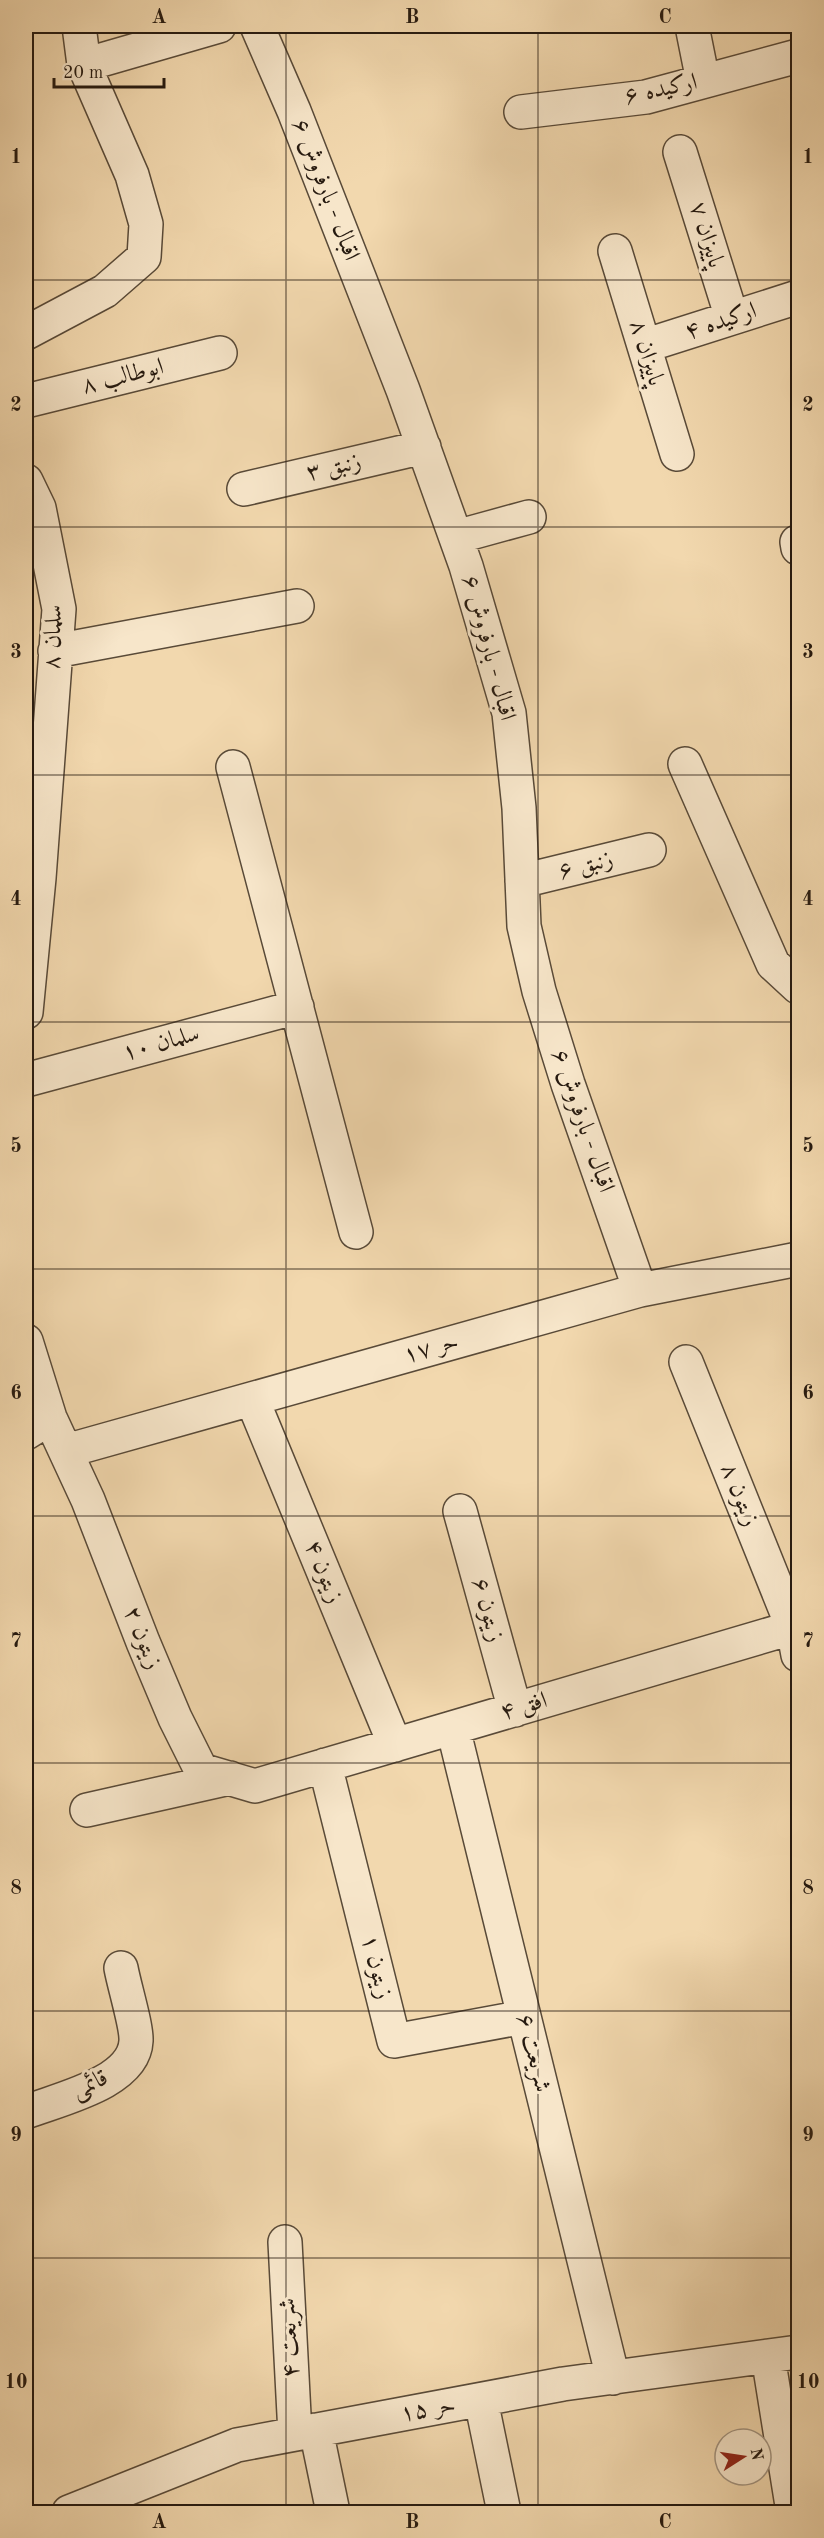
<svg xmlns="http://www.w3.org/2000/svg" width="824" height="2538" font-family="'Old Standard TT',Amiri,serif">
<rect width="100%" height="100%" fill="#f2d8ae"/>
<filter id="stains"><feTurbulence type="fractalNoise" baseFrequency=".00333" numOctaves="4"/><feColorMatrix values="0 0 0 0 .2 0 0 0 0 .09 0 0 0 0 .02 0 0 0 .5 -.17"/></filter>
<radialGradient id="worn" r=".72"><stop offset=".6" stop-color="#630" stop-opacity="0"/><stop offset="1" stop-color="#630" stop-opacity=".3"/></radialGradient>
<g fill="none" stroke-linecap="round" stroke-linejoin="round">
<g stroke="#594a38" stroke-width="36">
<path id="minor" d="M 257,26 L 294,111 L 403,390 L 466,566 L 509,713 L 519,808 L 524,926 L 539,991 L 568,1084 L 640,1290
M 692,26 L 703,81
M 84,65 L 219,26
M 521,112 L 646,97 L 798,56
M 680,152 L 732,318
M 615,251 L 677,454
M 26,333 L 105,291 L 144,257 L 146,224 L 132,175 L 84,65 L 79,26
M 644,346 L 798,297
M 26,401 L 220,353
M 26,481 L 39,508 L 59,609 L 39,878 L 26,1012
M 244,489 L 424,447
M 456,537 L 529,517
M 797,542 L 798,548
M 55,651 L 297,606
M 685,764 L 773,964 L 798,987
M 233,767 L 356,1232
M 522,881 L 649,850
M 26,1080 L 297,1007
M 26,1341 L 50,1418 L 88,1500 L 143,1642 L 175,1718 L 201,1770 L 255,1786 L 798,1626
M 686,1362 L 793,1628 L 798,1655
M 252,1399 L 395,1745
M 26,1433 L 50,1418
M 66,1451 L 640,1290 L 798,1259
M 460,1511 L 515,1710
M 453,1728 L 613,2378
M 325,1765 L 394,2041 L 524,2017
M 87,1810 L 230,1778
M 26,2112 C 59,2099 134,2083 136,2041 C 137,2027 124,1985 121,1968
M 285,2242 L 295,2434
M 768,2356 L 793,2512
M 481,2400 L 504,2512
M 316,2430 L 333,2512
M 69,2512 L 237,2445 L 563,2384 L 798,2352"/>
</g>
<use href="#minor" stroke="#f7e6ca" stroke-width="33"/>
</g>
<path fill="none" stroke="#261a10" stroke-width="1.5" stroke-opacity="0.55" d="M 286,26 L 286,2512M 538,26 L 538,2512M 26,280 L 798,280M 26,527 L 798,527M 26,775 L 798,775M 26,1022 L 798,1022M 26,1269 L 798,1269M 26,1516 L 798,1516M 26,1763 L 798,1763M 26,2011 L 798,2011M 26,2258 L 798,2258"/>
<g text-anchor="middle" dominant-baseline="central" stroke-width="6" stroke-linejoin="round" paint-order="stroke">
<g font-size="24" fill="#261a10" stroke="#f7e6ca">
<text transform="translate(661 90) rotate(-12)">ارکیده ۶</text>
<text transform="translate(325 190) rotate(69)">اقبال - بارفروش ۶</text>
<text transform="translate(706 235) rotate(73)">پاییزان ۷</text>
<text transform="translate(721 322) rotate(-18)">ارکیده ۴</text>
<text transform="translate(646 353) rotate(73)">پاییزان ۸</text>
<text transform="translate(123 377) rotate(-14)">ابوطالب ۸</text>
<text transform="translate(334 468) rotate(-13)">زنبق ۳</text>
<text transform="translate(54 637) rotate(-88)">سلمان ۸</text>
<text transform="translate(488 648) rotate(75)">اقبال - بارفروش ۶</text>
<text transform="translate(586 866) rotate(-14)">زنبق ۶</text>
<text transform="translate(161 1044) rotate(-15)">سلمان ۱۰</text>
<text transform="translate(582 1121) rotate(71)">اقبال - بارفروش ۶</text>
<text transform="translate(431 1349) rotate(-16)">حر ۱۷</text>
<text transform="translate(739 1495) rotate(68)">زیتون ۸</text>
<text transform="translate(323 1572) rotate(68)">زیتون ۴</text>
<text transform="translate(487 1610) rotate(75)">زیتون ۶</text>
<text transform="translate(142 1638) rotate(68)">زیتون ۲</text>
<text transform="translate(524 1707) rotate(-16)">افق ۴</text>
<text transform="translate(376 1967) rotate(76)">زیتون ۱</text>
<text transform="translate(533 2053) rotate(76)">شریعت ۶</text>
<text transform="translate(90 2085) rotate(-25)">قائمی</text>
<text transform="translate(290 2338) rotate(-93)">شریعت ۴</text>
<text transform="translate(428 2410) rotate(-10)">حر ۱۵</text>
</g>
</g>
<rect width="824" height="2538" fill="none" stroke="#f2d8ae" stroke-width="66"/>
<g transform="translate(743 2457) rotate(78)"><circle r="28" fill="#f7e6ca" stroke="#a39480" stroke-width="1.5"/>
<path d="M0-4.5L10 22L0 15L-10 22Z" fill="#8f2418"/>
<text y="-9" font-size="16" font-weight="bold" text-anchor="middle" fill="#261a10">N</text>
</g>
<path d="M54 78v9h110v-9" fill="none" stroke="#261a10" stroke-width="3"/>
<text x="63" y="78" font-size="18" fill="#261a10" stroke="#f7e6ca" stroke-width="4.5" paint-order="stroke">20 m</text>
<rect x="33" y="33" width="758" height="2472" fill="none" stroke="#261a10" stroke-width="2"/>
<g font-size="20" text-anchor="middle" font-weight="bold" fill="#261a10">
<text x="159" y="23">A</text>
<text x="412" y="23">B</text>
<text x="665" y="23">C</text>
<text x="16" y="163">1</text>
<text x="808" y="163">1</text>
<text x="16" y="411">2</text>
<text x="808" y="411">2</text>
<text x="16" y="658">3</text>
<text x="808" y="658">3</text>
<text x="16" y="905">4</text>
<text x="808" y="905">4</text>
<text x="16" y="1152">5</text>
<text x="808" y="1152">5</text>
<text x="16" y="1399">6</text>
<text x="808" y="1399">6</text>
<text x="16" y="1647">7</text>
<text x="808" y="1647">7</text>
<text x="16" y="1894">8</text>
<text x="808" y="1894">8</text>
<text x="16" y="2141">9</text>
<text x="808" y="2141">9</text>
<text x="16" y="2388">10</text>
<text x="808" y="2388">10</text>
<text x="159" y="2528">A</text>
<text x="412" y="2528">B</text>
<text x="665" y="2528">C</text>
</g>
<rect width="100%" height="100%" filter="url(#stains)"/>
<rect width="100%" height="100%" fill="url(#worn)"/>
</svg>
